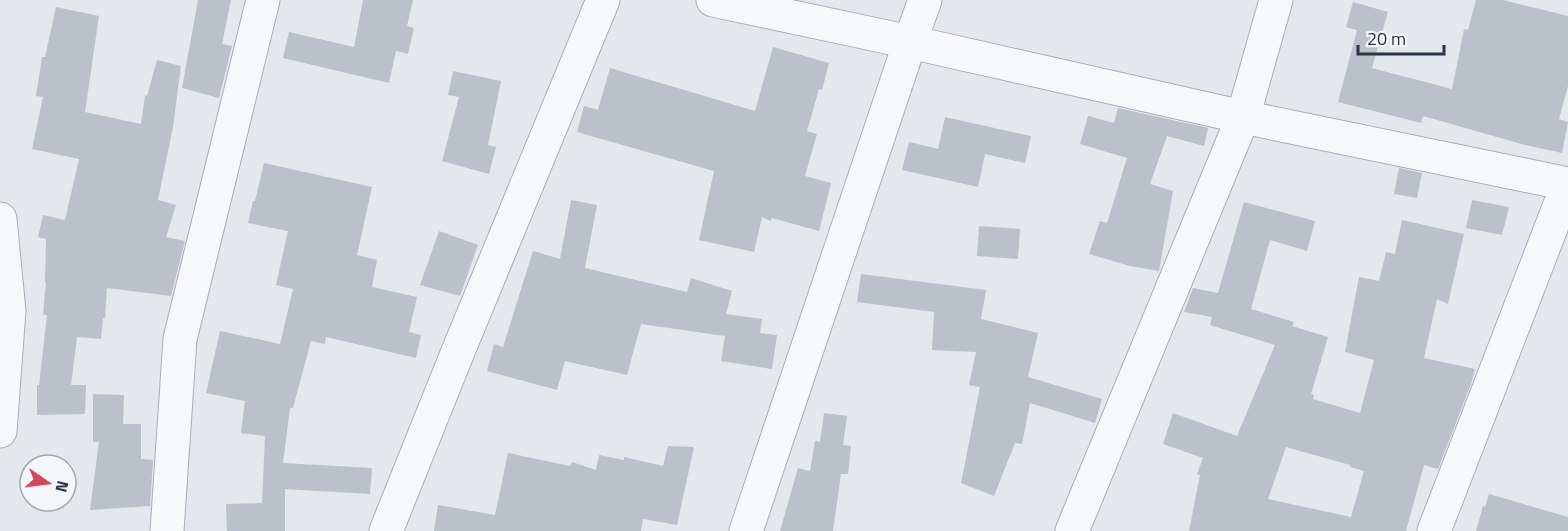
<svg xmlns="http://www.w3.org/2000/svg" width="1568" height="531" font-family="'Titillium Web',sans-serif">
<rect width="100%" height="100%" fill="#e4e7ec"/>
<path fill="#bbc0ca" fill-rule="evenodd" d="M 198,0 L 231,0 L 222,44 L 232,46 L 219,98 L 182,88 Z
M 363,0 L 413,0 L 407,26 L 414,28 L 408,54 L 396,51 L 389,83 L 283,58 L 289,32 L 354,47 Z
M 1476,0 L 1503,0 L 1568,16 L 1568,86 L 1559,119 L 1568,122 L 1562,153 L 1525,145 L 1423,116 L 1421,123 L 1338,102 L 1357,30 L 1346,27 L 1353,2 L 1388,12 L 1372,68 L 1452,89 L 1464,29 L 1468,30 Z
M 56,7 L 99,16 L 85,112 L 141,124 L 145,95 L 147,96 L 157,60 L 181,66 L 173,127 L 158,200 L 176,205 L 166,237 L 185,241 L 171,296 L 107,288 L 105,319 L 103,318 L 101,339 L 77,337 L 71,385 L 86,385 L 85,414 L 37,415 L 37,385 L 39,385 L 47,315 L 43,315 L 46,283 L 45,283 L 46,239 L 38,237 L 43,215 L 65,220 L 79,159 L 32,149 L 43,97 L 36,96 L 42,57 L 45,57 Z
M 773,47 L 829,63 L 822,90 L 819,89 L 807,131 L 817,134 L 805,176 L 831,183 L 819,231 L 772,218 L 770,221 L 762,217 L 754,252 L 699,240 L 714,171 L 577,132 L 584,106 L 598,110 L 610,68 L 755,111 Z
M 453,71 L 501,81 L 488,145 L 496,147 L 489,174 L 442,161 L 459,97 L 448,95 Z
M 1118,108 L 1208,128 L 1204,146 L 1167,136 L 1150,184 L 1173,191 L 1159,271 L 1130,266 L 1089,254 L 1100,221 L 1107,223 L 1127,158 L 1080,144 L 1088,116 L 1114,123 Z
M 945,117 L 1031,136 L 1025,163 L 985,154 L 978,187 L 902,170 L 909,142 L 938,149 Z
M 264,163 L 372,187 L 357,255 L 377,260 L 372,287 L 417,297 L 409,332 L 421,335 L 416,358 L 326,337 L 325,344 L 311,341 L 293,408 L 290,408 L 283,463 L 372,468 L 370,494 L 285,489 L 285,531 L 227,531 L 226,504 L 262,503 L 265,436 L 241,433 L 245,401 L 206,393 L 220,331 L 280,344 L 293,289 L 276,285 L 288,231 L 248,223 L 253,201 L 255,201 Z
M 1399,168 L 1422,173 L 1417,198 L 1394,194 Z
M 571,200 L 597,205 L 585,268 L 687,292 L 691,278 L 732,291 L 726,314 L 762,319 L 760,333 L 777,335 L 772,369 L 721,361 L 725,336 L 641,324 L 627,375 L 565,361 L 557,390 L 487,371 L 494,344 L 503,347 L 533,251 L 560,259 Z
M 1472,200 L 1509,207 L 1502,235 L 1466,228 Z
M 1244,202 L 1315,221 L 1307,251 L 1270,240 L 1251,309 L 1294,322 L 1292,326 L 1328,337 L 1311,394 L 1314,395 L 1313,399 L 1360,413 L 1374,360 L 1345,352 L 1359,277 L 1379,281 L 1386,252 L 1395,254 L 1402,220 L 1464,234 L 1448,304 L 1437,299 L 1424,358 L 1475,369 L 1471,384 L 1438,469 L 1424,465 L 1406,531 L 1189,531 L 1200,475 L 1197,474 L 1203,458 L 1163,444 L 1173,413 L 1237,436 L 1275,345 L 1210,325 L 1212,317 L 1184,312 L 1193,288 L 1218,293 ZM 1286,447 L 1350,465 L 1350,467 L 1364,471 L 1351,517 L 1268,499 Z
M 979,226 L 1020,229 L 1018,259 L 977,256 Z
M 439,231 L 478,245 L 460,296 L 420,285 Z
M 861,274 L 986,290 L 981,319 L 1038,333 L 1028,377 L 1102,399 L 1095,423 L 1030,403 L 1022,444 L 1015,443 L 994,496 L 961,483 L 980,387 L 969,385 L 976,352 L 932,350 L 934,312 L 857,302 Z
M 93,394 L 124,395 L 123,424 L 141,424 L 141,459 L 153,460 L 150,506 L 90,510 L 99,442 L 93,442 Z
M 824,413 L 847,416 L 843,445 L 851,446 L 848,474 L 841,474 L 833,531 L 780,531 L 798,468 L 810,471 L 815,441 L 820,442 Z
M 668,446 L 694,447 L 677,525 L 643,519 L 641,531 L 434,531 L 438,505 L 495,515 L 508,453 L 570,466 L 572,462 L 596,470 L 599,455 L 624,460 L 624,457 L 663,466 Z
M 1489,494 L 1568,517 L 1568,531 L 1476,531 L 1483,506 L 1485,507 Z"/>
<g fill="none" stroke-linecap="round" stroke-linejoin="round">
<g stroke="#a9aeb7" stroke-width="35">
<path id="minor" d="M 713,0 L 910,42 L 1243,117 L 1568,184
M 0,219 L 9,311 L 0,431
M 167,531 L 180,339 L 263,0
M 386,531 L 457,354 L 603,0
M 746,531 L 910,42 L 925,0
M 1072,531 L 1243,117 L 1276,0
M 1434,531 L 1568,184"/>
</g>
<use href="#minor" stroke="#f7f8fa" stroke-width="33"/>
</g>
<g transform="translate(48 483) rotate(104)"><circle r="28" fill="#f4f6f9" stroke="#a4a8b1" stroke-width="1.5"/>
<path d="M0-4.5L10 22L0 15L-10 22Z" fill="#d1495b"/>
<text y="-9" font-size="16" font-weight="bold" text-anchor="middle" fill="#2b3445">N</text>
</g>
<path d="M1358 45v9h86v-9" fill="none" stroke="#2b3445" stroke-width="3"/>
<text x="1367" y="45" font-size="18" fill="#2b3445" stroke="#f4f6f9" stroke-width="4.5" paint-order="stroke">20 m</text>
</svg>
